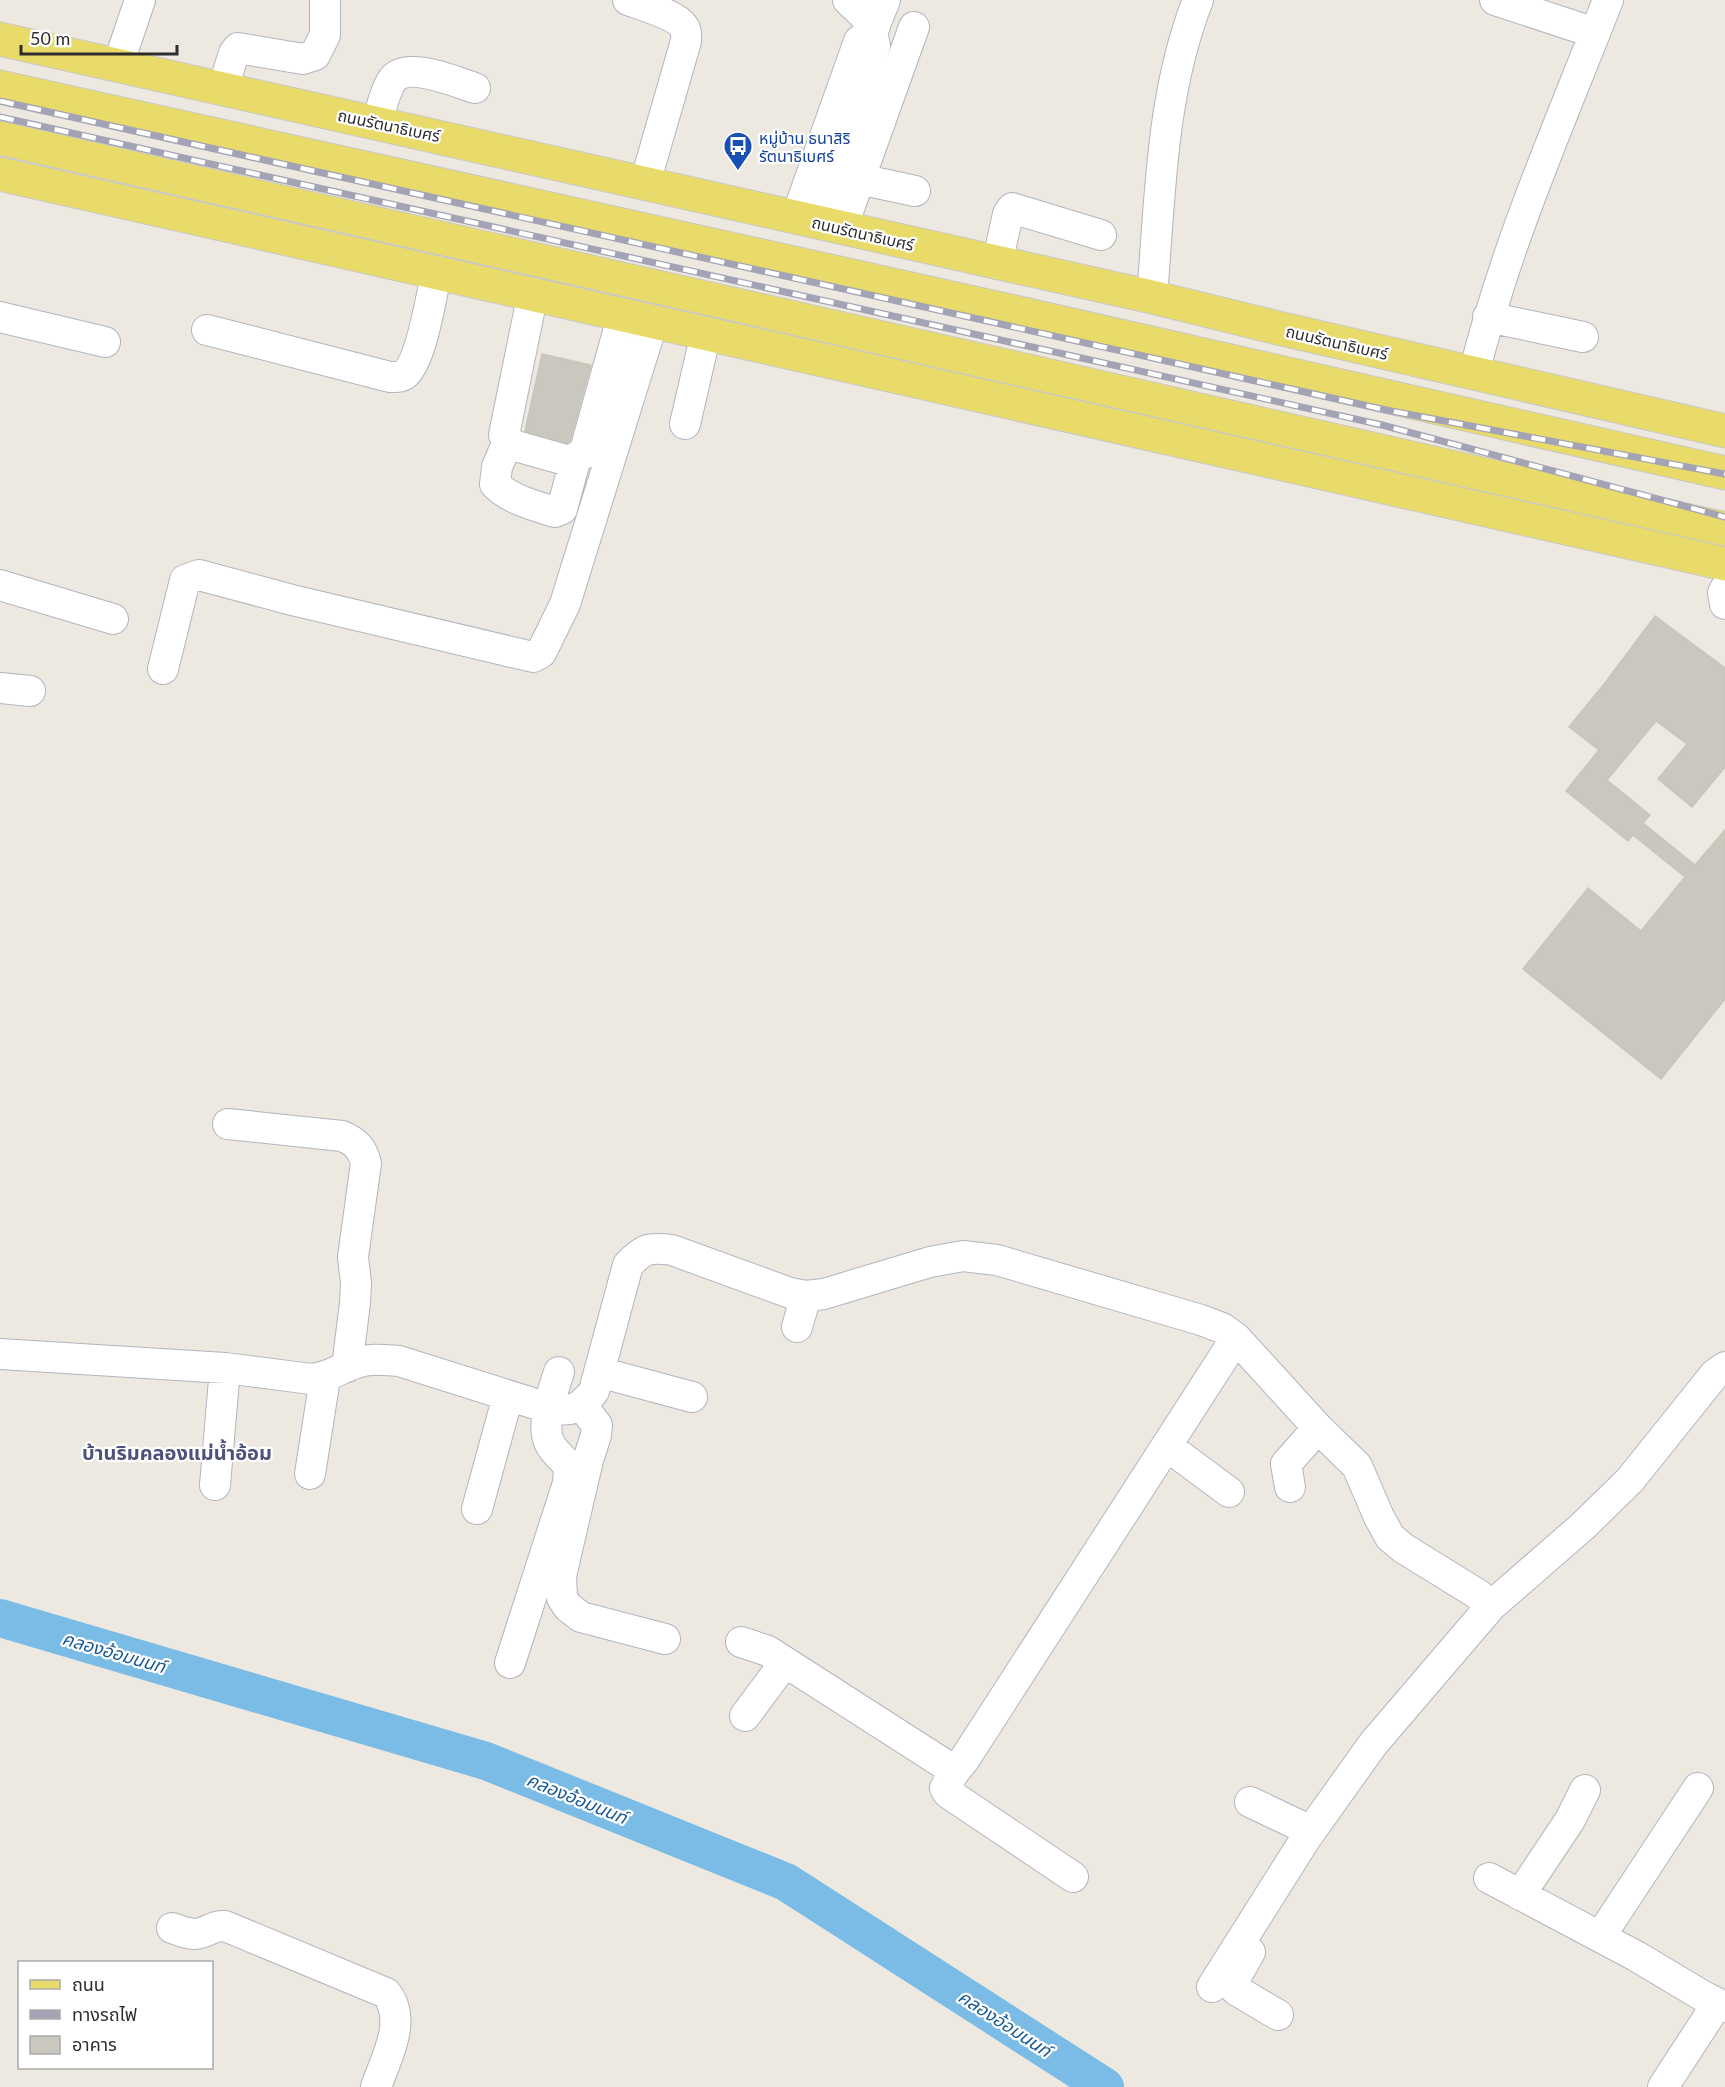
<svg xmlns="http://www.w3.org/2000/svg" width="1725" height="2087" font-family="Lato,'Noto Sans Thai',sans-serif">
<rect width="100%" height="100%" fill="#ede9e0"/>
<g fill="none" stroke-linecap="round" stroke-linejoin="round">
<path stroke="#7bbce7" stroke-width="38" d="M 0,1618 L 486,1761 L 786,1882 L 1105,2087"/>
</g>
<path fill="#c9c7be" stroke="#c9c5ba" stroke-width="1.5" d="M 542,354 L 591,365 L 570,441 L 567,443 L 525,431 Z
M 1655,616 L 1725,668 L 1725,767 L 1692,807 L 1658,779 L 1687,744 L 1656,721 L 1607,780 L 1650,815 L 1643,823 L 1695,865 L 1725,830 L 1725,999 L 1661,1079 L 1523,969 L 1588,888 L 1641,931 L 1685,877 L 1633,835 L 1628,841 L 1566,791 L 1599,750 L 1569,727 L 1605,683 Z"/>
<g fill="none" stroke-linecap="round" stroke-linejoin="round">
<g stroke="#b3b4bf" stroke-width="32">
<path id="minor" d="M 628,0 C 641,5 677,15 684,27 C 687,31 686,36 686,41 L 645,183
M 848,0 L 875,26
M 1495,0 L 1595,33
M 872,32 L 885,0
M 118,65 L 140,0
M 223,88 L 234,53 L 238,48 L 303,59 L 315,55 L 325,35 L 325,0
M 377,122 C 381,110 384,94 391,82 C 404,59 455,82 475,88
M 859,179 L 915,191
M 796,218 L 859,41 L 872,32 L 875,46 L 820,223
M 842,228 L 914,27
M 997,264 L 1008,214 L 1012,208 L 1101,235
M 533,293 L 504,435 L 508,441 L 516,446 L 569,461 L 584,454 L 623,314
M 1152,297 C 1160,198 1161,94 1198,0
M 0,317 L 105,342
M 1488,317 L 1583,337
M 207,330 L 390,377 C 395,377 399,378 404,375 C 422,362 431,295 437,271
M 1474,373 C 1506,244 1560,123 1608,0
M 685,424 L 706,333
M 508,441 L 497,467 L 495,484 C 509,499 535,506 555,512 L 562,509 L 576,457
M 0,585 L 113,619
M 1725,589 L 1723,593 L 1725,604
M 163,669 L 185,580 L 199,575 L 292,600 L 533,657 L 541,653 L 565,604 L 653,321
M 0,688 L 30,691
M 228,1124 L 342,1136 C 356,1142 362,1148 366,1163 L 353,1257 L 356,1283 L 355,1303 L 347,1367
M 797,1327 L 806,1296
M 0,1354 L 225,1368 L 311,1379 C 331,1377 338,1369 356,1363 C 371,1358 384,1360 399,1361 L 548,1408 C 573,1411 578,1411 594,1391 L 628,1265 C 644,1248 649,1247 672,1250 L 790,1293 L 806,1296 L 824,1294 L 930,1262 L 963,1256 L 997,1260 L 1201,1320 L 1222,1328 L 1236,1338 L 1318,1428 L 1357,1466 L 1379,1517 L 1390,1537 L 1403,1548 L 1479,1595 L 1491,1606 L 1583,1526 L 1630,1480 L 1715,1374 L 1725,1367
M 599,1372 L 692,1397
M 582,1406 L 597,1425 L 596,1435 L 588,1460 L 561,1576 L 562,1598 L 568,1607 L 581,1617 L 665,1639
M 1167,1446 L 1229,1492
M 310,1474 L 325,1378
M 215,1485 L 225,1368
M 1290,1487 L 1286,1464 L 1318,1428
M 477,1509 L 508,1396
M 741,1642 L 768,1651 L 955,1771 L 964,1760 L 1236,1338
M 510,1663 L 568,1483 L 569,1466 C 563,1459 554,1452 550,1444 C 540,1425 553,1391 559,1372
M 745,1716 L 785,1662
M 955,1771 L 945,1788 L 948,1793 L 1073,1877
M 1250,1802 L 1311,1831
M 1489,1878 L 1636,1956 L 1703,1996 L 1725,2007
M 1520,1895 L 1570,1820 L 1585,1790
M 172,1928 C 181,1931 191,1936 201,1933 C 211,1930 214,1925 225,1926 L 386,1993 C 408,2020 386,2058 376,2087
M 1600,1937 L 1698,1788
M 1250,1952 L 1236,1977 L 1236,1990 L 1278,2015
M 1212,1987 L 1306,1838 L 1373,1744 L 1491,1606
M 1663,2087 L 1717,2004"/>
</g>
<g stroke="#c8c8c8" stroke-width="35">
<path id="major" d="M 0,39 L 1152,297 L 1278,328 L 1725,431
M 0,87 L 997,308 L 1725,473
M 0,138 L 1725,529
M 0,174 L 1725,564"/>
</g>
<use href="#minor" stroke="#fff" stroke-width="30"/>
<use href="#major" stroke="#e8db6a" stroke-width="33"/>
<g stroke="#a3a3b5" stroke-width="7">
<path id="rail" d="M 0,101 L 1386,410 L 1725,474
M 0,117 L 1382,425 L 1725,517"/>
</g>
<use href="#rail" stroke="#fff" stroke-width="4.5" stroke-dasharray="14" stroke-linecap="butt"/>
</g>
<defs>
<g id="bus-pin" transform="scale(1.5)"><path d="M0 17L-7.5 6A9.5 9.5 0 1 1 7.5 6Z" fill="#1a4fb4" stroke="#fff"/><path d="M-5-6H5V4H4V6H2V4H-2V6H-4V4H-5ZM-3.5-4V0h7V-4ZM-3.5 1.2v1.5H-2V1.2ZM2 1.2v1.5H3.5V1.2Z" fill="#fff"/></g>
</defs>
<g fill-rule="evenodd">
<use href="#bus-pin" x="738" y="146"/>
</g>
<g text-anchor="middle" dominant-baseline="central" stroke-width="4.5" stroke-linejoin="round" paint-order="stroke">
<g font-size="16" fill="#2d2d2d" stroke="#fff">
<text transform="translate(389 125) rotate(12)">ถนนรัตนาธิเบศร์</text>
<text transform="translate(863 233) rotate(13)">ถนนรัตนาธิเบศร์</text>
<text transform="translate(1337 342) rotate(13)">ถนนรัตนาธิเบศร์</text>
</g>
<g font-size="16" fill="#164399" stroke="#fff" text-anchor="start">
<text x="759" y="137">หมู่บ้าน ธนาสิริ<tspan x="759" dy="18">รัตนาธิเบศร์</tspan></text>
</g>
<g font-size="18" font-style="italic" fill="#175a96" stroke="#fff">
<text transform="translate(114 1652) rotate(16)">คลองอ้อมนนท์</text>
<text transform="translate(577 1798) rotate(22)">คลองอ้อมนนท์</text>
<text transform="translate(1005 2023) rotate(33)">คลองอ้อมนนท์</text>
</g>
<g font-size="20" font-weight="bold" fill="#4f517b" stroke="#fff">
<text x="177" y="1452">บ้านริมคลองแม่น้ำอ้อม</text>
</g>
</g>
<rect x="18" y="1961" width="195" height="108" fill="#ffffff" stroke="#ababab" stroke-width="1.5"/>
<rect x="30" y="1980" width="30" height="9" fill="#e8db6a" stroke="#ababab" stroke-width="1.5"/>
<text x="72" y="1991" font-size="18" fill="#2d2d2d">ถนน</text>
<rect x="30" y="2010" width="30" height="9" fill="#a3a3b5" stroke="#ababab" stroke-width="1.5"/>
<text x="72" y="2021" font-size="18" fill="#2d2d2d">ทางรถไฟ</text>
<rect x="30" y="2036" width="30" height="18" fill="#c9c7be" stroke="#ababab" stroke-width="1.5"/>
<text x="72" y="2051" font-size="18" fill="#2d2d2d">อาคาร</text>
<path d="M21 45v9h156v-9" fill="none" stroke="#2d2d2d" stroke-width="3"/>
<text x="30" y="45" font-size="18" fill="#2d2d2d" stroke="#ffffff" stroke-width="4.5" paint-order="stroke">50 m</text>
</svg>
